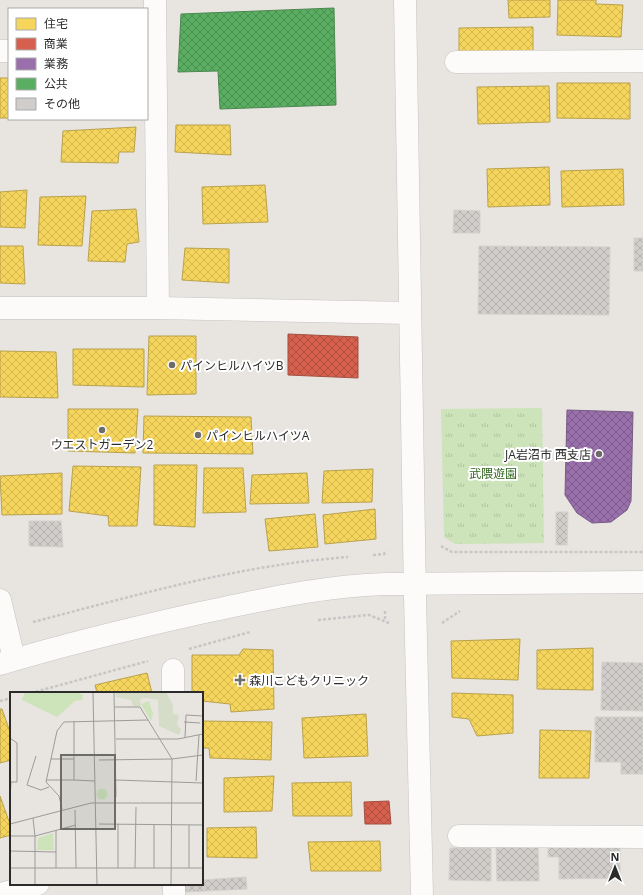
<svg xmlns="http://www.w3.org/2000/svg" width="643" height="895" font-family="'Open Sans','Noto Sans JP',sans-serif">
<defs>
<pattern id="park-tufts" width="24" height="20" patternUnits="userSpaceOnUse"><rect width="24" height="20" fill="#cde3ba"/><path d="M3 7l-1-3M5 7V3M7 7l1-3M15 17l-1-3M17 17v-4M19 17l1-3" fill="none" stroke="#b0c3a0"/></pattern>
<pattern id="homes-cross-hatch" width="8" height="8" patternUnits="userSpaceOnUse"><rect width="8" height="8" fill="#f6d55c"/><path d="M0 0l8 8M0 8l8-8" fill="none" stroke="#d3b750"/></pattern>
<pattern id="shops-cross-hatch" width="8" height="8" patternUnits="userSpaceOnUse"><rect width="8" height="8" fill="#d6604d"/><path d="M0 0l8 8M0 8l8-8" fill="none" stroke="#ae4f40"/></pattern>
<pattern id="offices-cross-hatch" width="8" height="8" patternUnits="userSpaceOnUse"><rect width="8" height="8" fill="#9970ab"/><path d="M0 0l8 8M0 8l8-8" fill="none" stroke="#7d5c8b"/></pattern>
<pattern id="public-cross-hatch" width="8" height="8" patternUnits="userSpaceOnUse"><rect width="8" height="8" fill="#5aae61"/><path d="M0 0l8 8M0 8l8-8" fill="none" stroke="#4b8e50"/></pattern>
<pattern id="building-cross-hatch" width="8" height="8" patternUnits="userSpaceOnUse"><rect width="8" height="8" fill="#d0cdca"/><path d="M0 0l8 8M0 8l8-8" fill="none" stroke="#b3b0ae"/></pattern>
</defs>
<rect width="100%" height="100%" fill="#e8e5e0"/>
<path fill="url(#park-tufts)" d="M 542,408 L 544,543 L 455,544 L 444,537 L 441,409 Z"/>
<path fill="url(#homes-cross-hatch)" stroke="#b9a24d" d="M 508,0 L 550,0 L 550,17 L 509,18 Z
M 558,0 L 596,0 L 596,4 L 623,5 L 621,37 L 557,35 Z
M 533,27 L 533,55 L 459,55 L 459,28 Z
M 0,78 L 9,78 L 9,118 L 0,118 Z
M 557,83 L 630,83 L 630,119 L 557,118 Z
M 549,86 L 550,122 L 478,124 L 477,87 Z
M 176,125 L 230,125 L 231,155 L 175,152 Z
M 136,127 L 134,152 L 119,152 L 118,163 L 61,162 L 63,131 Z
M 549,167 L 550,205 L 488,207 L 487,169 Z
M 623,169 L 624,205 L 562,207 L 561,171 Z
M 265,185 L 268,222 L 203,224 L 202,187 Z
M 27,190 L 25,228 L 0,227 L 0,192 Z
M 86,196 L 82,246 L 38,245 L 40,197 Z
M 136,209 L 139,242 L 127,244 L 125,262 L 88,261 L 92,211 Z
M 0,246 L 23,246 L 25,284 L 0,283 Z
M 185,248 L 229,249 L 229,283 L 182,280 Z
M 149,336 L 196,336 L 196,394 L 147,395 Z
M 73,349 L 144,349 L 144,387 L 73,385 Z
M 0,351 L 56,352 L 58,398 L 0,397 Z
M 68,409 L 138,409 L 135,453 L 68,451 Z
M 144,416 L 251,417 L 253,454 L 143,453 Z
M 154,465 L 197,465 L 195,527 L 154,525 Z
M 73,466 L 141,467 L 137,526 L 109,526 L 108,516 L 69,511 Z
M 204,468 L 243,468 L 246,512 L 203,513 Z
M 373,469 L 372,502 L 322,503 L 324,471 Z
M 62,473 L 62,514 L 2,515 L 0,476 Z
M 307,473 L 309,503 L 250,504 L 252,475 Z
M 375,509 L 376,539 L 325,544 L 323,515 Z
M 315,514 L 318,547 L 269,551 L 265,519 Z
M 520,639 L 518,680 L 452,678 L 451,641 Z
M 593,648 L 593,690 L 537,689 L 537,650 Z
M 243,649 L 273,650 L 274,709 L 231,712 L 230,704 L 202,701 L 202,693 L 192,693 L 192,655 L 239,655 Z
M 147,673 L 152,693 L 97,693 L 95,685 Z
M 452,693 L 513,695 L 513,733 L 477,736 L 469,719 L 452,717 Z
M 0,709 L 2,709 L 11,735 L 11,760 L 0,763 Z
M 366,714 L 368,756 L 304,758 L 302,718 Z
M 202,721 L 272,722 L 271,760 L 210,758 L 209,748 L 202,748 Z
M 540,730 L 591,731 L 589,778 L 539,778 Z
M 274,776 L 272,811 L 224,812 L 224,778 Z
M 351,782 L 352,816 L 293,816 L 292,783 Z
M 0,796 L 11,827 L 11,835 L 0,838 Z
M 256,827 L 257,858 L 207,857 L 207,828 Z
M 380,841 L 381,871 L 311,871 L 308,842 Z"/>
<path fill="url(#shops-cross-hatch)" stroke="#a35043" d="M 288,334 L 358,337 L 358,378 L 288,375 Z
M 389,801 L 391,824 L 365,824 L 364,802 Z"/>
<path fill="url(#offices-cross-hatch)" stroke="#785b85" d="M 567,410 L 633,412 L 631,501 L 627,510 L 611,522 L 592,523 L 577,513 L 565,495 Z"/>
<path fill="url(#public-cross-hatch)" stroke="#4c8751" d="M 334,8 L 336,105 L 220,109 L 218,71 L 178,72 L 181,14 Z"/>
<path fill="url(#building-cross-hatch)" stroke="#d3d1cd" d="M 454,210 L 480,211 L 480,233 L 453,233 Z
M 634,238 L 643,238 L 643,271 L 634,271 Z
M 479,246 L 610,247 L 609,315 L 478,314 Z
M 556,512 L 568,512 L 567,545 L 556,545 Z
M 29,521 L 61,521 L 63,547 L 29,546 Z
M 602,662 L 643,663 L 643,711 L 601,710 Z
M 595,717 L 643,717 L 643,774 L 621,774 L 621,762 L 595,762 Z
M 620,842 L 620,878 L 559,879 L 559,857 L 548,857 L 548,843 Z
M 496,843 L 538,843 L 539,881 L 497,881 Z
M 450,848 L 491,848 L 491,881 L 449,880 Z
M 246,877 L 247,889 L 185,892 L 184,884 L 202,884 L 202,880 Z"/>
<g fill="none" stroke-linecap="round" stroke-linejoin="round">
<g stroke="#c4c4c3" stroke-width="23">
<path id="street" d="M 0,51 L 9,51
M 456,62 L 643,61
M 0,308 L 158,308 L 155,0
M 158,308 L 410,313
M 0,600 L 14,659
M 173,670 L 173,693
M 459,836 L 643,837
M 174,884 L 174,895
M 0,894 L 38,884"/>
</g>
<g stroke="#c4c4c3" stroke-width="23">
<path id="secondary" d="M 405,0 L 415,597 L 422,895
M 0,664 C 66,644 133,628 200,613 C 262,600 321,586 385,584 L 643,582"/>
</g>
<path stroke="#c6c6c6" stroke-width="2.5" stroke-dasharray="3 2" stroke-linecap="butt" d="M 441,546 L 452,552 L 643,552
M 373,555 L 384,554 L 387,551
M 385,611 L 385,621
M 318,620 L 369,615 L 389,623
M 33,622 C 137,595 240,565 348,557
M 442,623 L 460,611
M 189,649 L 250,632
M 31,693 L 148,661
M 0,701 L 11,698"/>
<use href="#street" stroke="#fcfbfa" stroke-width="22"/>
<use href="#secondary" stroke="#fcfbfa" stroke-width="22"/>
</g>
<g fill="#6d6c6a" stroke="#fff" stroke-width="1.5">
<circle cx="172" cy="365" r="4"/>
<circle cx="102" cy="430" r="4"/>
<circle cx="198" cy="435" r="4"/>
<circle cx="599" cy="454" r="4"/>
<path d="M238 674h4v4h4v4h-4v4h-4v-4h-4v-4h4z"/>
</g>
<g text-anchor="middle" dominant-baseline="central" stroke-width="4" stroke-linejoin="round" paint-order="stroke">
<g font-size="12" fill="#2b2b2b" stroke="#fff" text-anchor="start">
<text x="180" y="365">パインヒルハイツB</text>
<text x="206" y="435">パインヒルハイツA</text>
<text x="102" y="444" text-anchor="middle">ウエストガーデン2</text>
<text x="591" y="454" text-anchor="end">JA岩沼市 西支店</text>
<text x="249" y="680">森川こどもクリニック</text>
</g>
<g font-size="12" fill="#2f661c" stroke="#fff">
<text x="493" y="473">武隈遊園</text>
</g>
</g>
<g transform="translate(10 692)">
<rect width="193" height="193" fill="#e8e5e0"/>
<path d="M 106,0 L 156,0 L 163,13 L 163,22 L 169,23 L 167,33 L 171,37 L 169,43 L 149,34 L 148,8 L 136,6 L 130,7 L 131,14 L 123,14 L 121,8 L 106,5 Z" fill="#d5ddc8"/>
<path d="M 15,0 L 68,0 L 73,3 L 72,8 L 65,9 L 47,25 L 12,8 ZM 139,9 L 143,22 L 141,29 L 131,12 ZM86.5 102a5.5 5.5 0 1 1 11 0a5.5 5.5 0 1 1-11 0ZM 43,141 L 44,158 L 27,158 L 28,146 Z" fill="#cde3ba"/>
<path fill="none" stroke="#9c9b98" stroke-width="1" d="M 83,0 L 87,193M 104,0 L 106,105M 105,15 L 130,15 L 138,28M 174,30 L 190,31M 0,46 L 7,51 L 7,90 L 0,90M 175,46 L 176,23 L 193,24M 106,47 L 168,47 L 193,42M 26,64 L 17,93 L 31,98 L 39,95M 41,67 L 64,67M 89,68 L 162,67 L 193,63M 36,88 L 64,88 L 64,29M 64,88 L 85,89M 106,88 L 193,91M 186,89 L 189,43M 0,107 L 1,90M 52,117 L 49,104 L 36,90 L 47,39 L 54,30 L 138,28 L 162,67 L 161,193M 65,118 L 66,176M 23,126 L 25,144 L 25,193M 0,132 L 81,111 L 193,111M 89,132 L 193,133M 144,133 L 144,176M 46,138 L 46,176M 0,144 L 25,144 L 66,133M 0,159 L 46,160M 0,176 L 193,176M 108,176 L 108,132M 125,176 L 126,115M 179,176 L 179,133"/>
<path fill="#6d6c6a" fill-opacity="0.15" stroke="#6d6c6a" stroke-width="2" d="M 51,63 L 105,63 L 105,137 L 51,137 Z"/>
<rect width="193" height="193" fill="none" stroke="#2b2b2b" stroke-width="2"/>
</g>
<rect x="8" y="8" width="140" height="112" fill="#ffffff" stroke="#aaaaaa"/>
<rect x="16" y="18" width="20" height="12" fill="#f6d55c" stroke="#aaaaaa"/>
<text x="44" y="28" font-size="12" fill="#2b2b2b">住宅</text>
<rect x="16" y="38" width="20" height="12" fill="#d6604d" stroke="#aaaaaa"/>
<text x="44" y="48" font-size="12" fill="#2b2b2b">商業</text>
<rect x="16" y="58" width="20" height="12" fill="#9970ab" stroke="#aaaaaa"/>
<text x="44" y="68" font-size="12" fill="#2b2b2b">業務</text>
<rect x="16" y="78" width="20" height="12" fill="#5aae61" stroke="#aaaaaa"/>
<text x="44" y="88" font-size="12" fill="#2b2b2b">公共</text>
<rect x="16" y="98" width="20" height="12" fill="#d0cdca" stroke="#aaaaaa"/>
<text x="44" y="108" font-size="12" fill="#2b2b2b">その他</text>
<g transform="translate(615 867)" stroke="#ffffff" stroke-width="3" paint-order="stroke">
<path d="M0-3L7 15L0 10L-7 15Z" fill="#2b2b2b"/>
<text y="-6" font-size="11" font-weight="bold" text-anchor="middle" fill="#2b2b2b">N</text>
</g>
</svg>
